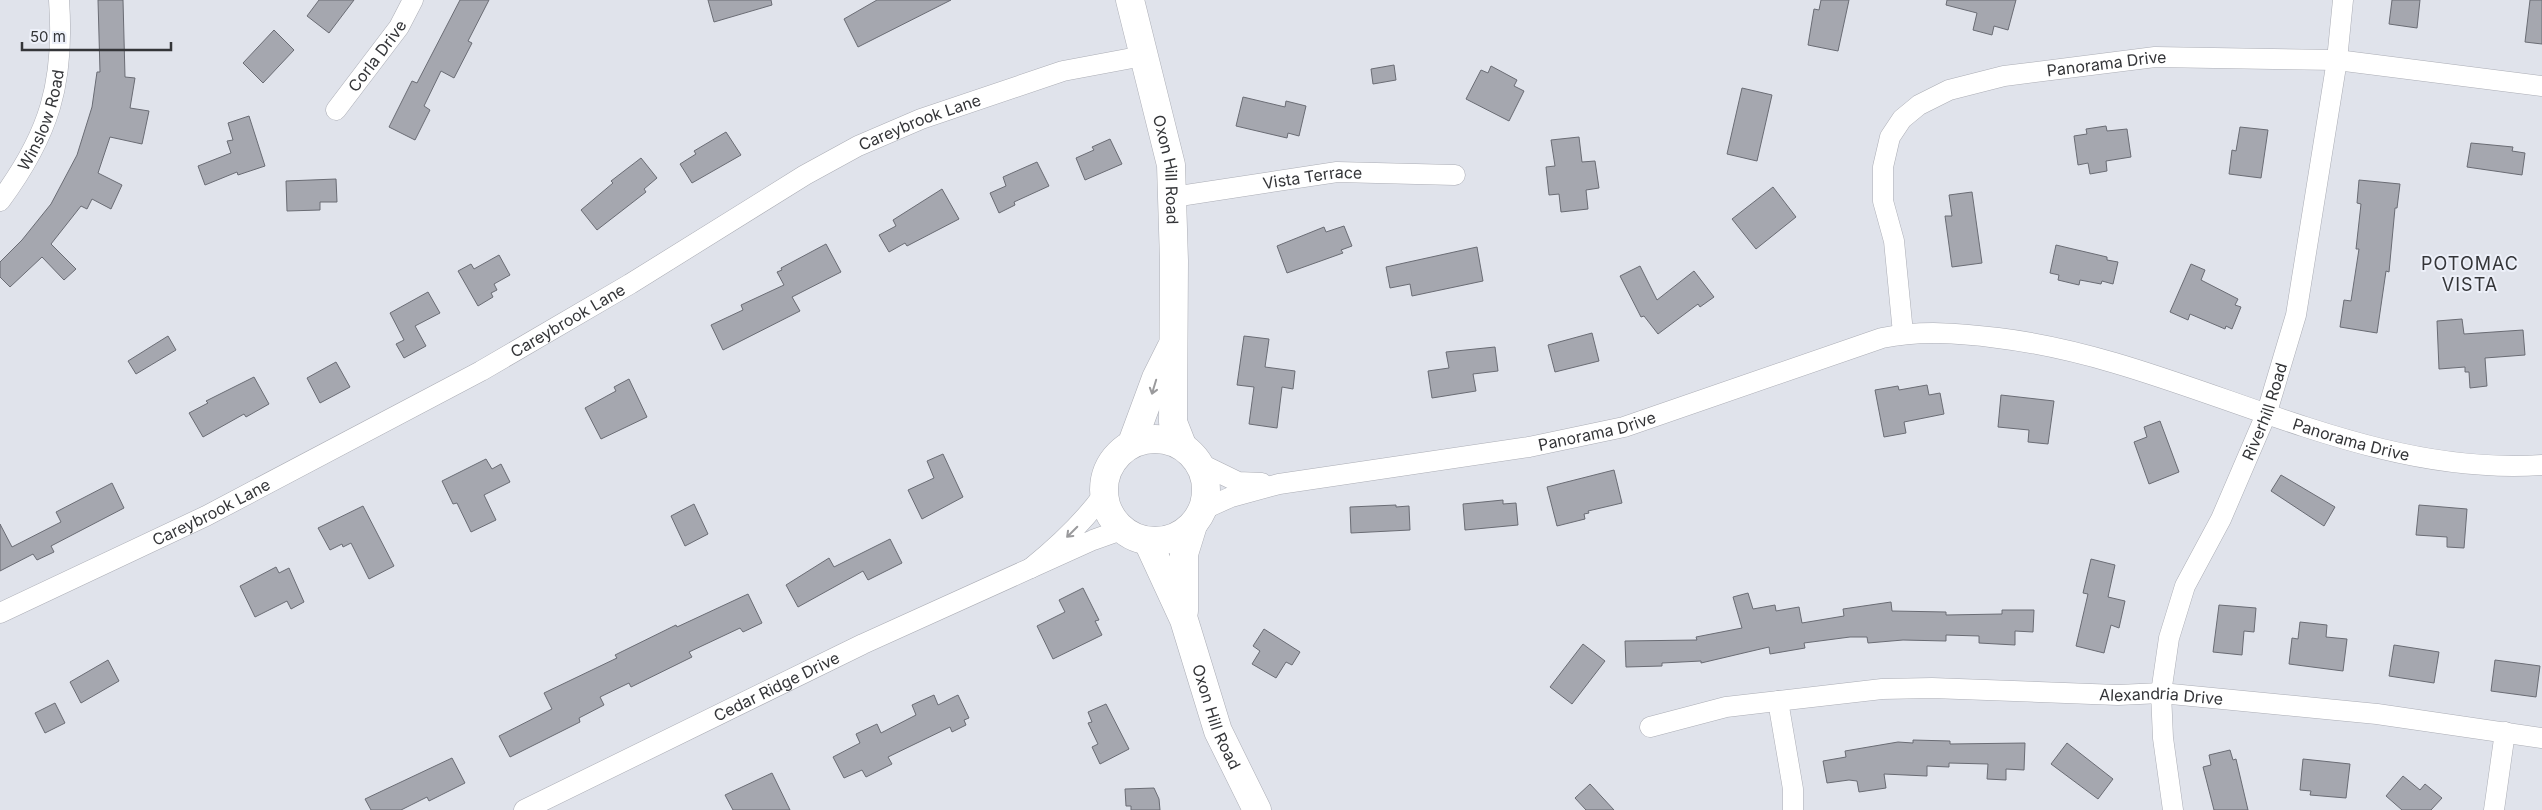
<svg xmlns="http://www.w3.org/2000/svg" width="2542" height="810" font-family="Inter,sans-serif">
<rect width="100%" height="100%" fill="#e0e3eb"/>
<path fill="#a5a7af" stroke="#6a6c74" d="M 98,0 L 123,0 L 125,77 L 135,78 L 130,108 L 149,111 L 142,144 L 110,137 L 98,173 L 122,185 L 111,209 L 92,199 L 87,209 L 81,206 L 51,244 L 76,269 L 64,280 L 42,257 L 10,287 L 0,277 L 0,262 L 22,240 L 51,204 L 77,155 L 92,107 L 97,72 L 100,72 Z
M 319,0 L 354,0 L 329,33 L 307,16 Z
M 460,0 L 489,0 L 468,41 L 472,43 L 454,78 L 441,71 L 424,106 L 430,110 L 415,140 L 389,127 L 412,81 L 417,83 Z
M 708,0 L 771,0 L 772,5 L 714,22 Z
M 877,0 L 951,0 L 858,47 L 844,19 Z
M 1821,0 L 1849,0 L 1838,51 L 1808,45 L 1814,9 L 1819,10 Z
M 1947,0 L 2016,0 L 2008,30 L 1994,26 L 1992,35 L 1973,30 L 1977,13 L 1946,5 Z
M 2392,0 L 2420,0 L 2417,28 L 2389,24 Z
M 2530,0 L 2542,0 L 2542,44 L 2525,42 Z
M 274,30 L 294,50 L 263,83 L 243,63 Z
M 1394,65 L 1396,80 L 1373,84 L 1371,69 Z
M 1491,66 L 1517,80 L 1514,86 L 1524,91 L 1509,121 L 1466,99 L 1481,70 L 1488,73 Z
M 1742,88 L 1772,95 L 1757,161 L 1727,154 Z
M 1243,97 L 1285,107 L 1286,101 L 1306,106 L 1299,136 L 1288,133 L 1287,138 L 1236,126 Z
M 249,116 L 265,166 L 238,175 L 237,172 L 205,185 L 198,166 L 231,153 L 227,141 L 233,140 L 228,123 Z
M 2106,126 L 2107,131 L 2127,129 L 2131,157 L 2106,161 L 2107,171 L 2090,174 L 2088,163 L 2078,165 L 2074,136 L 2087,134 L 2086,129 Z
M 2240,127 L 2268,130 L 2261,178 L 2229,174 L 2232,150 L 2236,151 Z
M 726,132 L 741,155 L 692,183 L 680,164 L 696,154 L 694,151 Z
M 1579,137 L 1582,162 L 1595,161 L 1599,188 L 1586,190 L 1588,209 L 1561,212 L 1559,194 L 1549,195 L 1546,167 L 1555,166 L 1551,140 Z
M 1110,139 L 1122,164 L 1085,180 L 1076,158 L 1094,150 L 1092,147 Z
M 2471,143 L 2513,147 L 2512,151 L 2525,153 L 2522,175 L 2467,167 Z
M 641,158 L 657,178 L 644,189 L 646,192 L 597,230 L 581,210 L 613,183 L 611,181 Z
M 1037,162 L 1049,186 L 1014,202 L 1015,205 L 999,213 L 990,193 L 1006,186 L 1003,177 Z
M 336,179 L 337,202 L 320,202 L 320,210 L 287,211 L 286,181 Z
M 2359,180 L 2400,184 L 2397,208 L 2395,208 L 2389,272 L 2386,271 L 2377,333 L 2340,327 L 2344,300 L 2351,301 L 2359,249 L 2356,249 L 2361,204 L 2357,203 Z
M 1773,187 L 1796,217 L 1756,249 L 1732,219 Z
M 942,189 L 959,219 L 907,246 L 905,243 L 889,252 L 879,235 L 896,226 L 893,220 Z
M 1972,192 L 1982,263 L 1952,267 L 1945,216 L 1952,216 L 1949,195 Z
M 1344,226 L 1352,246 L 1341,250 L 1343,253 L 1287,273 L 1277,246 L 1324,227 L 1326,232 Z
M 826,244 L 841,272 L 792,297 L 800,311 L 723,350 L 711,325 L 743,310 L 741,305 L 784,285 L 777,272 L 782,270 L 781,268 Z
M 2056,245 L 2107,257 L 2107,260 L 2118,262 L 2113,284 L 2102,281 L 2101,284 L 2080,280 L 2079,285 L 2058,280 L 2059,275 L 2050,273 Z
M 1477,247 L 1483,281 L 1412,296 L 1410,284 L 1390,288 L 1386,267 Z
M 499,255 L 510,275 L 494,284 L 497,290 L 491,293 L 493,297 L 478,306 L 458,271 L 471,264 L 474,269 Z
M 2191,264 L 2205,270 L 2201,280 L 2238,299 L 2235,305 L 2241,307 L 2232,329 L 2226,326 L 2225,329 L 2190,314 L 2188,320 L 2170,312 Z
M 1640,266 L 1657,300 L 1694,271 L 1714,297 L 1700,307 L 1698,304 L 1658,334 L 1644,316 L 1641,317 L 1620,276 Z
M 428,292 L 440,313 L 415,326 L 426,346 L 404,358 L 396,344 L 404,340 L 390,313 Z
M 2462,319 L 2464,334 L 2523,330 L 2525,355 L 2485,358 L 2487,386 L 2470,388 L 2469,372 L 2465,372 L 2465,367 L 2439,369 L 2437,321 Z
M 1592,333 L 1599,361 L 1555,372 L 1548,345 Z
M 168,336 L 176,350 L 136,374 L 128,361 Z
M 1244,336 L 1269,339 L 1265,367 L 1295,371 L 1293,389 L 1282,387 L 1277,428 L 1249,424 L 1254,387 L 1237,385 Z
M 1495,347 L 1498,371 L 1473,374 L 1476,391 L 1432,398 L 1428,371 L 1449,368 L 1446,352 Z
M 336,362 L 350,387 L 320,403 L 307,378 Z
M 254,377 L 269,404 L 246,417 L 244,414 L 203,437 L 189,413 L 208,403 L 206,401 Z
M 629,379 L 647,417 L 601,439 L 585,408 L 616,391 L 614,387 Z
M 1927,385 L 1929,395 L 1940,393 L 1944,414 L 1904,422 L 1906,433 L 1884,437 L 1875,390 L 1898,386 L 1899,390 Z
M 2001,395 L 2054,401 L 2048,444 L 2028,442 L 2029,430 L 1998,427 Z
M 2160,421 L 2179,472 L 2149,484 L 2134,442 L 2147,437 L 2144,427 Z
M 943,454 L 963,497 L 922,519 L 908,490 L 934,478 L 927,461 Z
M 486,459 L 492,469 L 501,464 L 510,482 L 484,495 L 496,520 L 471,532 L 457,503 L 453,504 L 442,481 Z
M 1614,470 L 1622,503 L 1588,511 L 1589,513 L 1584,514 L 1585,519 L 1557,526 L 1547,487 Z
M 2281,475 L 2335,507 L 2324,526 L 2271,491 Z
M 112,483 L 124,508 L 51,546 L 54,552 L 37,560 L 33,554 L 0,571 L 0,524 L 12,547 L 61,522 L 56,512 Z
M 1503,500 L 1503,504 L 1516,503 L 1518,525 L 1465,530 L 1463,504 Z
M 694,504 L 708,534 L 685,546 L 671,516 Z
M 1396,505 L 1396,507 L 1409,506 L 1410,530 L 1351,533 L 1350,507 Z
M 2419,505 L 2467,509 L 2464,548 L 2447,547 L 2447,537 L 2416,535 Z
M 363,506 L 394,566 L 369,579 L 351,543 L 343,547 L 342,544 L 330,550 L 318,528 Z
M 890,539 L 902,563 L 868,580 L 863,571 L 798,607 L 786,585 L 829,558 L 834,567 Z
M 2091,559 L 2115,565 L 2108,597 L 2125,601 L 2119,628 L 2111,625 L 2104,653 L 2076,646 L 2088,594 L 2083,593 Z
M 276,567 L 279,573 L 289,568 L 304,602 L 291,609 L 287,601 L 255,617 L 240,586 Z
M 1083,588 L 1099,620 L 1095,621 L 1102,635 L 1053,659 L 1037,626 L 1065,612 L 1059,600 Z
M 1748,593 L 1753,609 L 1775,605 L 1776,611 L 1799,607 L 1802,623 L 1844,616 L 1843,609 L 1891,602 L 1892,611 L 1946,612 L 1946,615 L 2002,614 L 2002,610 L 2034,610 L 2033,632 L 2015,631 L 2015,645 L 1979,643 L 1979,636 L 1946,635 L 1946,641 L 1903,640 L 1868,643 L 1867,637 L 1850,637 L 1804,643 L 1805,648 L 1770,654 L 1769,647 L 1701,663 L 1701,661 L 1662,663 L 1662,666 L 1626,667 L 1625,641 L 1697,640 L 1696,637 L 1742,628 L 1733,597 Z
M 748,594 L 762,623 L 743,632 L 740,628 L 689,652 L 692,657 L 631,687 L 629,683 L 600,697 L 604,705 L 579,718 L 580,722 L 510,757 L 499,736 L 552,709 L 544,693 L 617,658 L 615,655 L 676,625 L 677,627 Z
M 2219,605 L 2256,608 L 2254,632 L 2244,631 L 2242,655 L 2213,652 Z
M 2300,622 L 2327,625 L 2326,637 L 2347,639 L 2343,671 L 2289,664 L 2292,638 L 2298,639 Z
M 1264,629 L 1300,652 L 1292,665 L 1286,662 L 1276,678 L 1252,664 L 1260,651 L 1253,646 Z
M 1583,644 L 1605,661 L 1572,704 L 1550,687 Z
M 2394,645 L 2439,652 L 2434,683 L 2389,676 Z
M 108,660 L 119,681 L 81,703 L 70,682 Z
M 2495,660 L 2540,666 L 2536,697 L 2491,691 Z
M 934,695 L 938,705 L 958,695 L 969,718 L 964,720 L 966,725 L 952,732 L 950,727 L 888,757 L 892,764 L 866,777 L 862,770 L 844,778 L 833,757 L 860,743 L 856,734 L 877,724 L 881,733 L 916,715 L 912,705 Z
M 55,703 L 65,723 L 45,733 L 35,713 Z
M 1106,704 L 1129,749 L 1100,764 L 1092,747 L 1098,744 L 1088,723 L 1092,722 L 1088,712 Z
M 1913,740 L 1950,741 L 1950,744 L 2025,743 L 2024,770 L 2006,769 L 2006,780 L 1987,779 L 1988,764 L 1949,763 L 1949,767 L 1927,766 L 1927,776 L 1884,774 L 1886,788 L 1859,792 L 1857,781 L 1849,780 L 1827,783 L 1823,761 L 1846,757 L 1845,751 L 1898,742 L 1913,743 Z
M 2067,743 L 2113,779 L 2098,799 L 2051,764 Z
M 2230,750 L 2233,760 L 2236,759 L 2248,810 L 2214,810 L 2203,767 L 2211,765 L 2209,755 Z
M 452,758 L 465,783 L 429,801 L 427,797 L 401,810 L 371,810 L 365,799 Z
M 2303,759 L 2350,764 L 2346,798 L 2310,795 L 2311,791 L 2300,790 Z
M 772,773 L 790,810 L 733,810 L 725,795 Z
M 2403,776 L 2420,790 L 2425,784 L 2442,798 L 2431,810 L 2402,810 L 2386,796 Z
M 1590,784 L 1614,810 L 1586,810 L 1575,798 Z
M 1154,788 L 1159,799 L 1160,810 L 1131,810 L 1131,806 L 1126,806 L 1125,789 Z"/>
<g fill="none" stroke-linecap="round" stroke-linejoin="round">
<g stroke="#abadb5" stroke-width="21">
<g id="street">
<path id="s1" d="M 336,110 L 399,27 L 413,0"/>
<path id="s2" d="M 1173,197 L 1337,172 L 1455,175"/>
<path id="s3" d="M 0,201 C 49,135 65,83 59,0"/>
<path id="s4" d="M 1903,333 L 1894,241 L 1883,201 L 1883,167 L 1890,137 L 1902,119 L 1919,105 L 1949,90 L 2004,76 L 2155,57 L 2337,60 L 2542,86"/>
<path d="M 1199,463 L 1238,482 L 1262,483"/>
<path d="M 1103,495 C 1083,523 1058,546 1031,568 L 1093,540 L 1121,530"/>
<path id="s5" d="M 1202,510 L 1231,497 L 1279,484 L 1529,447 L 1624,427 L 1882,338 C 1921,330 1958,333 1998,338 C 2184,360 2352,478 2542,465"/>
<path id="s6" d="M 0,613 L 206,516 L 481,371 L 630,284 L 805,175 L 858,146 L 921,119 L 1063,71 L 1143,56"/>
<path d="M 1778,701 L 1793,789 L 1793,810"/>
<path id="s7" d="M 1650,727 L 1726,707 L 1882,689 L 1932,688 L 2118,695 L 2161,693 L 2377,714 L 2542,738"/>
<path id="s8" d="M 524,810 L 863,644 L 1031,568"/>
<path id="s9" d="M 2173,810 L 2163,738 L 2161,693 L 2169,638 L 2185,586 L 2221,519 L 2267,412 L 2296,315 L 2337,60 L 2343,0"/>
<path d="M 2494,810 L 2505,732"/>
</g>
</g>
<g stroke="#abadb5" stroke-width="29">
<g id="secondary">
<path id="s10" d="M 1130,0 L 1171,165 L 1174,261 L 1173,422 L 1182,445"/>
<circle cx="1155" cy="490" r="51"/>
<path d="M 1132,443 L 1156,378 L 1171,348"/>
<path id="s11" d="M 1148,542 L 1184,620 L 1218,731 L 1257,810"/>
<path d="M 1184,611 L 1184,554 L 1193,525"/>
</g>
</g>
<use href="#street" stroke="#fff" stroke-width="20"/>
<use href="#secondary" stroke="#fff" stroke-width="28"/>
</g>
<defs><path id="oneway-shaft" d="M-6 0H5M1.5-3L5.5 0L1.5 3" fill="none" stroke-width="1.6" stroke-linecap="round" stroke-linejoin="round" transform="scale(1.25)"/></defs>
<g stroke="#9a9a9c">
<use href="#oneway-shaft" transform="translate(1154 387) rotate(107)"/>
<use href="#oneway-shaft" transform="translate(1072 532) rotate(135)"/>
</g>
<g text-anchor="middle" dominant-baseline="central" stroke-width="4" stroke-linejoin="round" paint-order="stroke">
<g font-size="16" fill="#343538" stroke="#edf0f9">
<text stroke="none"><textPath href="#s1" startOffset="68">Corla Drive</textPath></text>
<text stroke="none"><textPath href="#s4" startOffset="436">Panorama Drive</textPath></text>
<text stroke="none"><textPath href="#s3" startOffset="92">Winslow Road</textPath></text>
<text stroke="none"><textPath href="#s6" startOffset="1044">Careybrook Lane</textPath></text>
<text stroke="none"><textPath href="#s10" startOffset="174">Oxon Hill Road</textPath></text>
<text stroke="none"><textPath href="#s2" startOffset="141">Vista Terrace</textPath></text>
<text stroke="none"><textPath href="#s6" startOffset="639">Careybrook Lane</textPath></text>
<text stroke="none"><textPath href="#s9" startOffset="420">Riverhill Road</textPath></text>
<text stroke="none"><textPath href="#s5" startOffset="404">Panorama Drive</textPath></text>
<text stroke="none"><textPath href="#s5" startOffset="1189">Panorama Drive</textPath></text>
<text stroke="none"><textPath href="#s6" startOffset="234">Careybrook Lane</textPath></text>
<text stroke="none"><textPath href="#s8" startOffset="281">Cedar Ridge Drive</textPath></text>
<text stroke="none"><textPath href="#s7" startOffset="515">Alexandria Drive</textPath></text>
<text stroke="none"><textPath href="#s11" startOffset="188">Oxon Hill Road</textPath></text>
</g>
<g font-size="18" letter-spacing="1" fill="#343538" stroke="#edf0f9">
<text x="2470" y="263">POTOMAC<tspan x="2470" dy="21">VISTA</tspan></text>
</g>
</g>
<path d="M22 42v8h149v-8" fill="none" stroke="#343538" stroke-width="2.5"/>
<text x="30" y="42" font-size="15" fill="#343538" stroke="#edf0f9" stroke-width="4" paint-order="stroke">50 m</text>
</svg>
